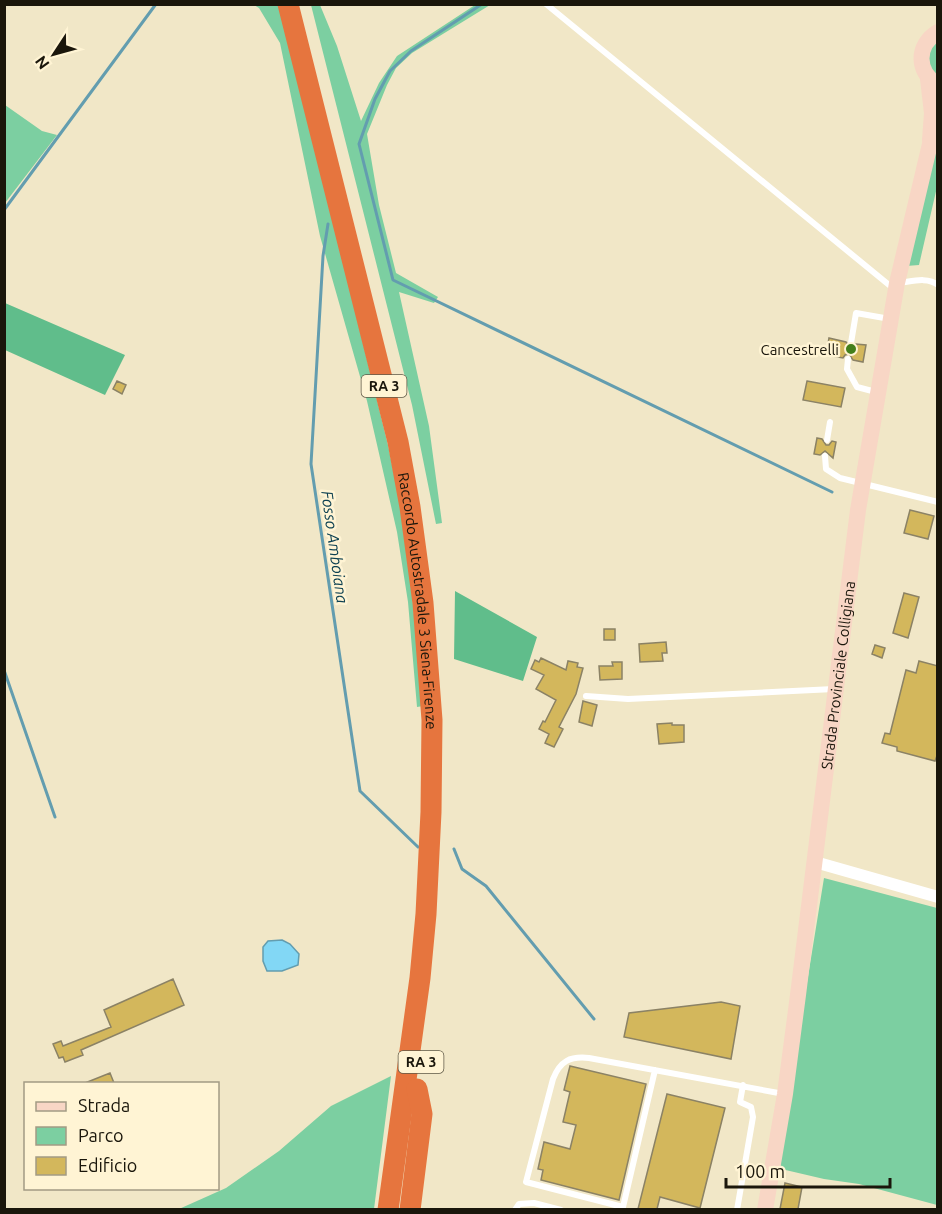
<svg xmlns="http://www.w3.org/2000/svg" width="942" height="1214" font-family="Ubuntu,sans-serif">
<rect width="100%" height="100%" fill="#f1e7c7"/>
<path fill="#7ccfa1" d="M 254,5 L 280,5 L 388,445 L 406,534 L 423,706 L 417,707 L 408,602 L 397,532 L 367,401 L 320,236 L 280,43 L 259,8 Z
M 311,5 L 320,5 L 337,46 L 361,121 L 379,83 L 397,56 L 475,5 L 490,5 L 412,53 L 396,68 L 387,85 L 367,134 L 379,205 L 396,273 L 438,297 L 434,303 L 399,292 L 429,426 L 442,523 L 436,524 L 412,405 Z
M 937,41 L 937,77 L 928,64 L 930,50 Z
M 5,105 L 42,131 L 57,135 L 5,203 Z
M 937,147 L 937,187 L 919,265 L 906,266 Z
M 824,878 L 937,908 L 937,1205 L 859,1184 L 824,1179 L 777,1168 Z
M 391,1076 L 374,1209 L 179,1209 L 226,1188 L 279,1151 L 331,1106 Z"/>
<path fill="#60bd8b" d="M 5,303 L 125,355 L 105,395 L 5,350 Z
M 455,591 L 537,637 L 523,681 L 454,659 Z"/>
<path fill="#82d7f5" stroke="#639daf" stroke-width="1.5" d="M 282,940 L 290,944 L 299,954 L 298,965 L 282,971 L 267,971 L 263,961 L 263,947 L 268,941 Z"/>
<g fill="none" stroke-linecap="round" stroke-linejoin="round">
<path stroke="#639daf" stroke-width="3" d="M 482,4 L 411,51 L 390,71 L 375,99 L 359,144 L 393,280 L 832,492
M 4,210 L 156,4
M 328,224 L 323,256 L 311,464 L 360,791 L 418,847
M 4,670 L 55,817
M 454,849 L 462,869 L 486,886 L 594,1019"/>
</g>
<path fill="#d3b75c" stroke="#8b8265" stroke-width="1.5" d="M 829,338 L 846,342 L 850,348 L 853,348 L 856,344 L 866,345 L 863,362 L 853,360 L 849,354 L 845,355 L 843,358 L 826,355 Z
M 117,381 L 126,385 L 122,394 L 113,389 Z
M 807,381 L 845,388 L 841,407 L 803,400 Z
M 817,438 L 822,439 L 826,445 L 829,445 L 832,441 L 836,442 L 833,458 L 825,451 L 820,455 L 814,454 Z
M 910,510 L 934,516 L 928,539 L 904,533 Z
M 904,593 L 919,597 L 908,638 L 893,633 Z
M 604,629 L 615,629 L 615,640 L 604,640 Z
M 666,642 L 667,653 L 662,653 L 663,661 L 640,662 L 639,644 Z
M 875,645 L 885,648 L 882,658 L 872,654 Z
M 541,658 L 566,670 L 568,661 L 578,663 L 577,667 L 583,668 L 576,694 L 559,727 L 563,729 L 554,747 L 545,743 L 549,734 L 539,729 L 543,721 L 545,722 L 556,700 L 536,689 L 544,675 L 531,669 L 535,660 L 539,662 Z
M 919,661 L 938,666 L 938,753 L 935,761 L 897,751 L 897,747 L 882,743 L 885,733 L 890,734 L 906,670 L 916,673 Z
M 612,662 L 622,662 L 622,679 L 600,680 L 599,666 L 613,666 Z
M 583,701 L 597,705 L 592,726 L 579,722 Z
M 672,723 L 672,725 L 684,725 L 684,742 L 659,744 L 657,724 Z
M 173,979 L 184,1005 L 81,1050 L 83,1055 L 65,1062 L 63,1057 L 59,1058 L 53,1044 L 61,1041 L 63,1046 L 111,1027 L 104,1010 Z
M 721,1002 L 740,1006 L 731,1059 L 624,1037 L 629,1013 Z
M 570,1066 L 646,1084 L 619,1200 L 541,1180 L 543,1170 L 538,1169 L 544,1142 L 570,1149 L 576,1125 L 563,1122 L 570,1092 L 564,1090 Z
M 110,1073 L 114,1083 L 85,1083 Z
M 667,1094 L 725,1108 L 700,1208 L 660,1197 L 657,1209 L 638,1209 Z
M 785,1183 L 802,1187 L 798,1209 L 780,1209 Z"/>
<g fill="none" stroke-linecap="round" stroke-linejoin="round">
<path stroke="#fff" stroke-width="6" d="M 546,4 L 894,289
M 898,283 C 910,282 927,276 938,285
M 851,343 L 856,313 L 890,319
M 848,359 L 847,369 L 857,387 L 876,392
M 827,440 L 830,422
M 825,456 L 826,469 L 840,478 L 938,502
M 586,696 L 628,699 L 834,689
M 655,1070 L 623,1207 L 526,1182 L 553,1079 C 560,1061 570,1056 589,1058 L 784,1094
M 515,1210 L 519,1204 L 534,1203 L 561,1210
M 737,1210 L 753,1117 L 751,1107 L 740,1102 L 743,1085"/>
<path stroke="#fff" stroke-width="12" d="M 815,862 L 938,897"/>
<g stroke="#f8d6c5" stroke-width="16">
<path d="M 938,32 C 916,45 916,72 938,85"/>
<path d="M 928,79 L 932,113 L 930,140"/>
<path id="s1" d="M 765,1210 L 785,1094 L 798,995 L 858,510 L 897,283 L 930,144 L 938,128"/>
</g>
<g stroke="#e6753e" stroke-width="21">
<path id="s2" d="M 288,4 L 398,442 L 410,507 L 423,603 L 432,720 L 431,812 L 426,914 L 420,978 L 388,1210"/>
<path d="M 410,1210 L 422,1114 L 417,1089"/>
</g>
</g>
<circle fill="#437f1b" stroke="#fff4d4" stroke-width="2" cx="851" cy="349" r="6"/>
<g text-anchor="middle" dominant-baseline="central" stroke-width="5" stroke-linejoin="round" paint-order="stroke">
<g fill="#fff4d4" stroke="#5f5947" stroke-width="1.5">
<rect x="361.5" y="375" width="45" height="22" rx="4.5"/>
<rect x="398.5" y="1051" width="45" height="22" rx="4.5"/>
</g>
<g font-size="14" font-weight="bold" fill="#1a160b">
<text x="384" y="386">RA 3</text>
<text x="421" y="1062">RA 3</text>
</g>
<g font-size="15" fill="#1a160b" stroke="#fff4d4" text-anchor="end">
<text x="839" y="349">Cancestrelli</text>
</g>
<g font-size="15" fill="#1a160b" stroke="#fff4d4">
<text stroke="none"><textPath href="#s2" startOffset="612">Raccordo Autostradale 3 Siena-Firenze</textPath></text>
<text stroke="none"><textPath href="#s1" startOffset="540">Strada Provinciale Colligiana</textPath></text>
</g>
<g font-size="16" font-style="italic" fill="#0e4151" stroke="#fff4d4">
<text transform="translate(335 547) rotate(82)">Fosso Amboiana</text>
</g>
</g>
<rect width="942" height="1214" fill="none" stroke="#1a160b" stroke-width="12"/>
<rect x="24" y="1082" width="195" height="108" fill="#fff4d4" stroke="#a39b84" stroke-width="1.5"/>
<rect x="36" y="1102" width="30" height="9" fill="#f8d6c5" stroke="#a39b84" stroke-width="1.5"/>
<text x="78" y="1112" font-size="18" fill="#1a160b">Strada</text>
<rect x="36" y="1127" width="30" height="18" fill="#7ccfa1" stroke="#a39b84" stroke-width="1.5"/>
<text x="78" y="1142" font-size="18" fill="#1a160b">Parco</text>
<rect x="36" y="1157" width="30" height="18" fill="#d3b75c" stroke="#a39b84" stroke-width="1.5"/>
<text x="78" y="1172" font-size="18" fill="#1a160b">Edificio</text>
<g transform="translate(54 54) rotate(234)" stroke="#fff4d4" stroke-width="4.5" paint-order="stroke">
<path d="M0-4.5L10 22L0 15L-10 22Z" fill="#1a160b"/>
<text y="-9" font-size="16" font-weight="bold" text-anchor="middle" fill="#1a160b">N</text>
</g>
<path d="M726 1178v9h164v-9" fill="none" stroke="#1a160b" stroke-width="3"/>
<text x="735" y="1178" font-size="18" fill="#1a160b" stroke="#fff4d4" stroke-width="4.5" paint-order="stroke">100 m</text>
</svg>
